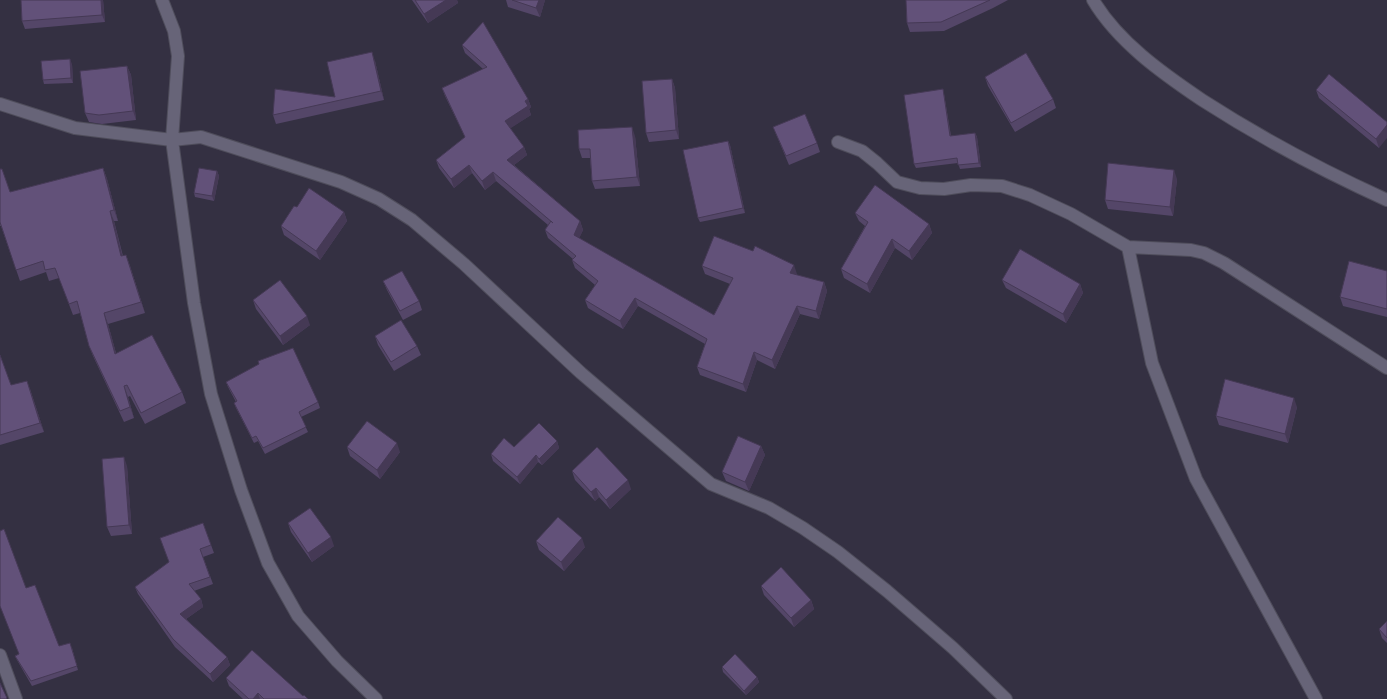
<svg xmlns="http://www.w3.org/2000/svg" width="1387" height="699" font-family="Figtree,sans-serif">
<rect width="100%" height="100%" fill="#343042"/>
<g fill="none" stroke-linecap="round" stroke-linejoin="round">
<g stroke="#4f4d5b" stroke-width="14">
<path id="minor" d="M 162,0 L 174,31 L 178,56 L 172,140 L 194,303 L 211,394 L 241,490 L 268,563 L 298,616 L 337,661 L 376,699
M 1093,0 C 1118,42 1162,73 1202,100 C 1261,138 1323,171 1387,200
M 0,104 L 75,128 L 172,140 L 201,137 L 341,182 L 379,199 L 412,220 L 464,264 L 581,373 L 711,484 L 769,508 L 803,528 L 838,552 L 887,591 L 953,648 L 1006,699
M 838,142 L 862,151 L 877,163 L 897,182 L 920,188 L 944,189 L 971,185 L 1002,186 L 1030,195 L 1071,214 L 1128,247 L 1191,250 L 1204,253 L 1224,263 L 1387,368
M 1128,247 L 1152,363 L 1196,479 L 1316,699
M 0,655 L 16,699"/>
</g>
<use href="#minor" stroke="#676478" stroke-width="12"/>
</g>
<path fill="#544668" d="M 21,0 L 103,0 L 105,22 L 25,29 L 22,21 Z
M 412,0 L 457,0 L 458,3 L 428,23 Z
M 506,0 L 545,0 L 540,17 L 508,7 Z
M 906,0 L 1008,0 L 993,8 L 944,31 L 910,32 L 907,23 Z
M 462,45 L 528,99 L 531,107 L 529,109 L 531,115 L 510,128 L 524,147 L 527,155 L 514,165 L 580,221 L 583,230 L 579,238 L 714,315 L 730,284 L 705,274 L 702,266 L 797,274 L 796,275 L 824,282 L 827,291 L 819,319 L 800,314 L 775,369 L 757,360 L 746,392 L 700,375 L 697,367 L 705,344 L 638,306 L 623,329 L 588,308 L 585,300 L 595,285 L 575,268 L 572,260 L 573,259 L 548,238 L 545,230 L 548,225 L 496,181 L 485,190 L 472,173 L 454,188 L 439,168 L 436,160 L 465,137 L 445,96 L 442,88 L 483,69 L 465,53 Z
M 375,61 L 384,100 L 276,124 L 273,115 L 335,97 Z
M 72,64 L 73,83 L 44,84 L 43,80 Z
M 127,66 L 131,75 L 136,120 L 102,124 L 89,122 L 85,113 Z
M 985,77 L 1053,99 L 1056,108 L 1015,132 L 988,86 Z
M 672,79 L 675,88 L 679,139 L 649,142 L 646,133 Z
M 1316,90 L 1387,122 L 1379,148 L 1319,98 Z
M 944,94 L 951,136 L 975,133 L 977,137 L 981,167 L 960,169 L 958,163 L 916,168 L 914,164 Z
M 773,127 L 817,143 L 820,152 L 789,165 Z
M 635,136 L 640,186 L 595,189 L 592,181 L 590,158 L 582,158 L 579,149 Z
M 728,141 L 730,145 L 745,213 L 700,222 L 698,218 Z
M 103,168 L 107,179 L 118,221 L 114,221 L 123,256 L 126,255 L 130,266 L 145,313 L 108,324 L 116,353 L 182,392 L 186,403 L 145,424 L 130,396 L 128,397 L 134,418 L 124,422 L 93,356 L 89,346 L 80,313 L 73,315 L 59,278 L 49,281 L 46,272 L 20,281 L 1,226 L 0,226 L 0,169 L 6,180 L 10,192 Z
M 217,171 L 219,176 L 214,201 L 195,197 L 194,193 Z
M 1177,179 L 1173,216 L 1108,209 L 1105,200 Z
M 344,212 L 347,221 L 320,260 L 284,235 L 281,226 Z
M 855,213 L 929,224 L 932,233 L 912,260 L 895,248 L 870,293 L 844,278 L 841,269 L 865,226 L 859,221 Z
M 1387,271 L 1387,317 L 1343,306 L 1340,297 Z
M 1002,280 L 1080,284 L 1083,293 L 1066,323 L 1006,288 Z
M 383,281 L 419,301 L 422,310 L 403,320 L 387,290 Z
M 253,300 L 310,325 L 283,345 L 256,309 Z
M 375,336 L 417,346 L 421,355 L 394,371 L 378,345 Z
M 0,355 L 11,385 L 30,389 L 44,432 L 0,445 Z
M 226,382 L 318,402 L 320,408 L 301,417 L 308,432 L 265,454 L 258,441 L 254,443 L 236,408 L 234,403 L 236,402 L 228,387 Z
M 1297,407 L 1288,443 L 1219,425 L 1216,416 Z
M 557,441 L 559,448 L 542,465 L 538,462 L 520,484 L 493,461 L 491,454 L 514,447 Z
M 761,446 L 765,455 L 749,491 L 726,481 L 722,472 Z
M 347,447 L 400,452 L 380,479 L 350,456 Z
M 127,466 L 132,534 L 111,536 L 107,527 Z
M 572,471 L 631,489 L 610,509 L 599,497 L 595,501 L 575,480 Z
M 203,523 L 214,553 L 203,557 L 213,584 L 194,591 L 201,599 L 203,607 L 186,619 L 227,657 L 230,665 L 213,682 L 175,647 L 138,594 L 135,587 L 169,562 Z
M 288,523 L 334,546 L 312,562 L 291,532 Z
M 536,541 L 585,547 L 564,571 L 539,550 Z
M 761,586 L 811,600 L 814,609 L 794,627 L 764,595 Z
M 26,588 L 59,646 L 72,648 L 78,670 L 32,686 L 17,660 L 15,656 L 19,654 Z
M 1387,621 L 1387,643 L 1382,638 L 1379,629 Z
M 722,667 L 757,677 L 759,682 L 746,695 L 723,672 Z
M 226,678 L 303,696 L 308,699 L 243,699 L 229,686 Z"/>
<path fill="#453955" d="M 101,0 L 103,0 L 105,22 L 102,15 Z
M 446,0 L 457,0 L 458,3 L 428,23 L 424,14 Z
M 539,0 L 545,0 L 540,17 L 536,8 Z
M 372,52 L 375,61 L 384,100 L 381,91 Z
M 70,59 L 72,64 L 73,83 L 71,78 Z
M 127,66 L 131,75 L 136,120 L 133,111 Z
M 672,79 L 675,88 L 679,139 L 676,130 Z
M 943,89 L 944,94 L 951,140 L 950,136 Z
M 528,99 L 531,107 L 529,109 L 531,115 L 508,130 L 505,121 Z
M 1387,125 L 1387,138 L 1379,148 L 1376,139 Z
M 632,127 L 635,136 L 640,186 L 637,177 Z
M 975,133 L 977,137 L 981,167 L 979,163 Z
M 728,141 L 730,145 L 745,213 L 743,208 Z
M 524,147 L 527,155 L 510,168 L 507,160 Z
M 469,165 L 472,173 L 454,188 L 451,179 Z
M 103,168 L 107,179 L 118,221 L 114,210 Z
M 1174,170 L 1177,179 L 1173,216 L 1170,207 Z
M 217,171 L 219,176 L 214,201 L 212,196 Z
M 493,172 L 496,181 L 485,190 L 482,181 Z
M 110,211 L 114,221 L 125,267 L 121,256 Z
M 344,212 L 347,221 L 320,260 L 316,251 Z
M 580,221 L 583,230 L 577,243 L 574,235 Z
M 929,224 L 932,233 L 912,260 L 909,251 Z
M 892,239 L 895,248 L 870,293 L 867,284 Z
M 126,255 L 130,266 L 145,313 L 141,302 Z
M 794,265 L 797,274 L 793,281 L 790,273 Z
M 824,282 L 827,291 L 819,319 L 816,311 Z
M 1080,284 L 1083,293 L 1066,323 L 1063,314 Z
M 635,298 L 638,306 L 623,329 L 620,321 Z
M 797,306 L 800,314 L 775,369 L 772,360 Z
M 104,313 L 108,324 L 119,365 L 115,354 Z
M 307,316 L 310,325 L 283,345 L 280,336 Z
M 754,352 L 757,360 L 746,392 L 743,384 Z
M 27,381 L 30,389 L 44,432 L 40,423 Z
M 124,386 L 128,397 L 134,418 L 130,407 Z
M 1294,398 L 1297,407 L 1288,443 L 1285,434 Z
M 557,441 L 559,448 L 542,465 L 539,459 Z
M 397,443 L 400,452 L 380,479 L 377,470 Z
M 761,446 L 765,455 L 749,491 L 745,482 Z
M 536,455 L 538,462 L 520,484 L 517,477 Z
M 124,457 L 127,466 L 132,534 L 129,525 Z
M 628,480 L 631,489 L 610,509 L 606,500 Z
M 596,488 L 599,497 L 595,501 L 591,492 Z
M 331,537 L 334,546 L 312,562 L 308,553 Z
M 582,538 L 585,547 L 564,571 L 561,562 Z
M 201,599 L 203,607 L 183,621 L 180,614 Z
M 811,600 L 814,609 L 794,627 L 791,618 Z
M 227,657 L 230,665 L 213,682 L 210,674 Z
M 757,677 L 759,682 L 746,695 L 744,691 Z
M 258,693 L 260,699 L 253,699 Z"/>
<path fill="#625179" stroke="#453955" d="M 21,0 L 101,0 L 102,15 L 22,21 Z
M 415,0 L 446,0 L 424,14 Z
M 512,0 L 539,0 L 536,8 Z
M 906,0 L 990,0 L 941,22 L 907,23 Z
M 483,22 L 528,99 L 525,101 L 528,106 L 505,121 L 524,147 L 507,160 L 580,221 L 574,235 L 714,315 L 733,278 L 702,266 L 714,236 L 753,251 L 755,246 L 794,265 L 790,273 L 824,282 L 816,311 L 797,306 L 772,360 L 754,352 L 743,384 L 697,367 L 707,339 L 635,298 L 620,321 L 585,300 L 598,281 L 572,260 L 576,256 L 545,230 L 551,221 L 553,223 L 493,172 L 482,181 L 469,165 L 451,179 L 436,160 L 465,137 L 442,88 L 487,67 L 462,45 Z
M 372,52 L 381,91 L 273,115 L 275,89 L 335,97 L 327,62 Z
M 1026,53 L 1053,99 L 1011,123 L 985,77 Z
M 70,59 L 71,78 L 43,80 L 41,61 Z
M 127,66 L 133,111 L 99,115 L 85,113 L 80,71 Z
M 1329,74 L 1387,122 L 1387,125 L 1376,139 L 1316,90 Z
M 672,79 L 676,130 L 646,133 L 642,81 Z
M 943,89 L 950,136 L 975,133 L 979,163 L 958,165 L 957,158 L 914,164 L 904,95 Z
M 805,114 L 817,143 L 786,156 L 773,127 Z
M 632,127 L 637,177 L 592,181 L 590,149 L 579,149 L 578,130 Z
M 728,141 L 743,208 L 698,218 L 683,150 Z
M 1108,163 L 1174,170 L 1170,207 L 1105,200 Z
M 103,168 L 114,210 L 110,211 L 121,256 L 126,255 L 141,302 L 104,313 L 115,354 L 152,335 L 182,392 L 141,413 L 127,385 L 124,386 L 130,407 L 120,411 L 89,346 L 77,301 L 69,304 L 55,268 L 45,270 L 43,261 L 16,270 L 0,222 L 0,169 L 2,169 L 10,192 Z
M 199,168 L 217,171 L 212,196 L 194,193 Z
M 875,185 L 929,224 L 909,251 L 892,239 L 867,284 L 841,269 L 868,222 L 855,213 Z
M 309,188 L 344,212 L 316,251 L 281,226 L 294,206 L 297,207 Z
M 1020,249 L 1080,284 L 1063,314 L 1002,280 Z
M 1349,261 L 1387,271 L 1387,309 L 1340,297 Z
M 402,271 L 419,301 L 400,311 L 383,281 Z
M 280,280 L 307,316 L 280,336 L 253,300 Z
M 401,320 L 417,346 L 391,362 L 375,336 Z
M 293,348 L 318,402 L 299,412 L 306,427 L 263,448 L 256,436 L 252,438 L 234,403 L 237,401 L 226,382 L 259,364 L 258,361 Z
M 0,355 L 11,385 L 27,381 L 40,423 L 0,435 Z
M 1225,379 L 1294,398 L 1285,434 L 1216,416 Z
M 367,421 L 397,443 L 377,470 L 347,447 Z
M 539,423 L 557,441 L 539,459 L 536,455 L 517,477 L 491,454 L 504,438 L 514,447 Z
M 738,436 L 761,446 L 745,482 L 722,472 Z
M 597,447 L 628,480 L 606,500 L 596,488 L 591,492 L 572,471 Z
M 124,457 L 129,525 L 107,527 L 102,459 Z
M 310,508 L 331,537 L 308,553 L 288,523 Z
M 558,517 L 582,538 L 561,562 L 536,541 Z
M 203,523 L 211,545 L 200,549 L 210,577 L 189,584 L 201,599 L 180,614 L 227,657 L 210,674 L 173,639 L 135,587 L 169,562 L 160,538 Z
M 4,529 L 26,588 L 35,585 L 59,646 L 70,643 L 77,666 L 31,681 L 15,656 L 19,654 L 0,606 L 0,531 Z
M 781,567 L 811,600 L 791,618 L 761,586 Z
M 1387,621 L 1387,638 L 1379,629 Z
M 252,650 L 303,696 L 304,695 L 308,699 L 264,699 L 258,693 L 253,699 L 249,699 L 226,678 Z
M 735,654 L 757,677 L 744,691 L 722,667 Z
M 0,683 L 7,698 L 6,699 L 0,699 Z"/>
</svg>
